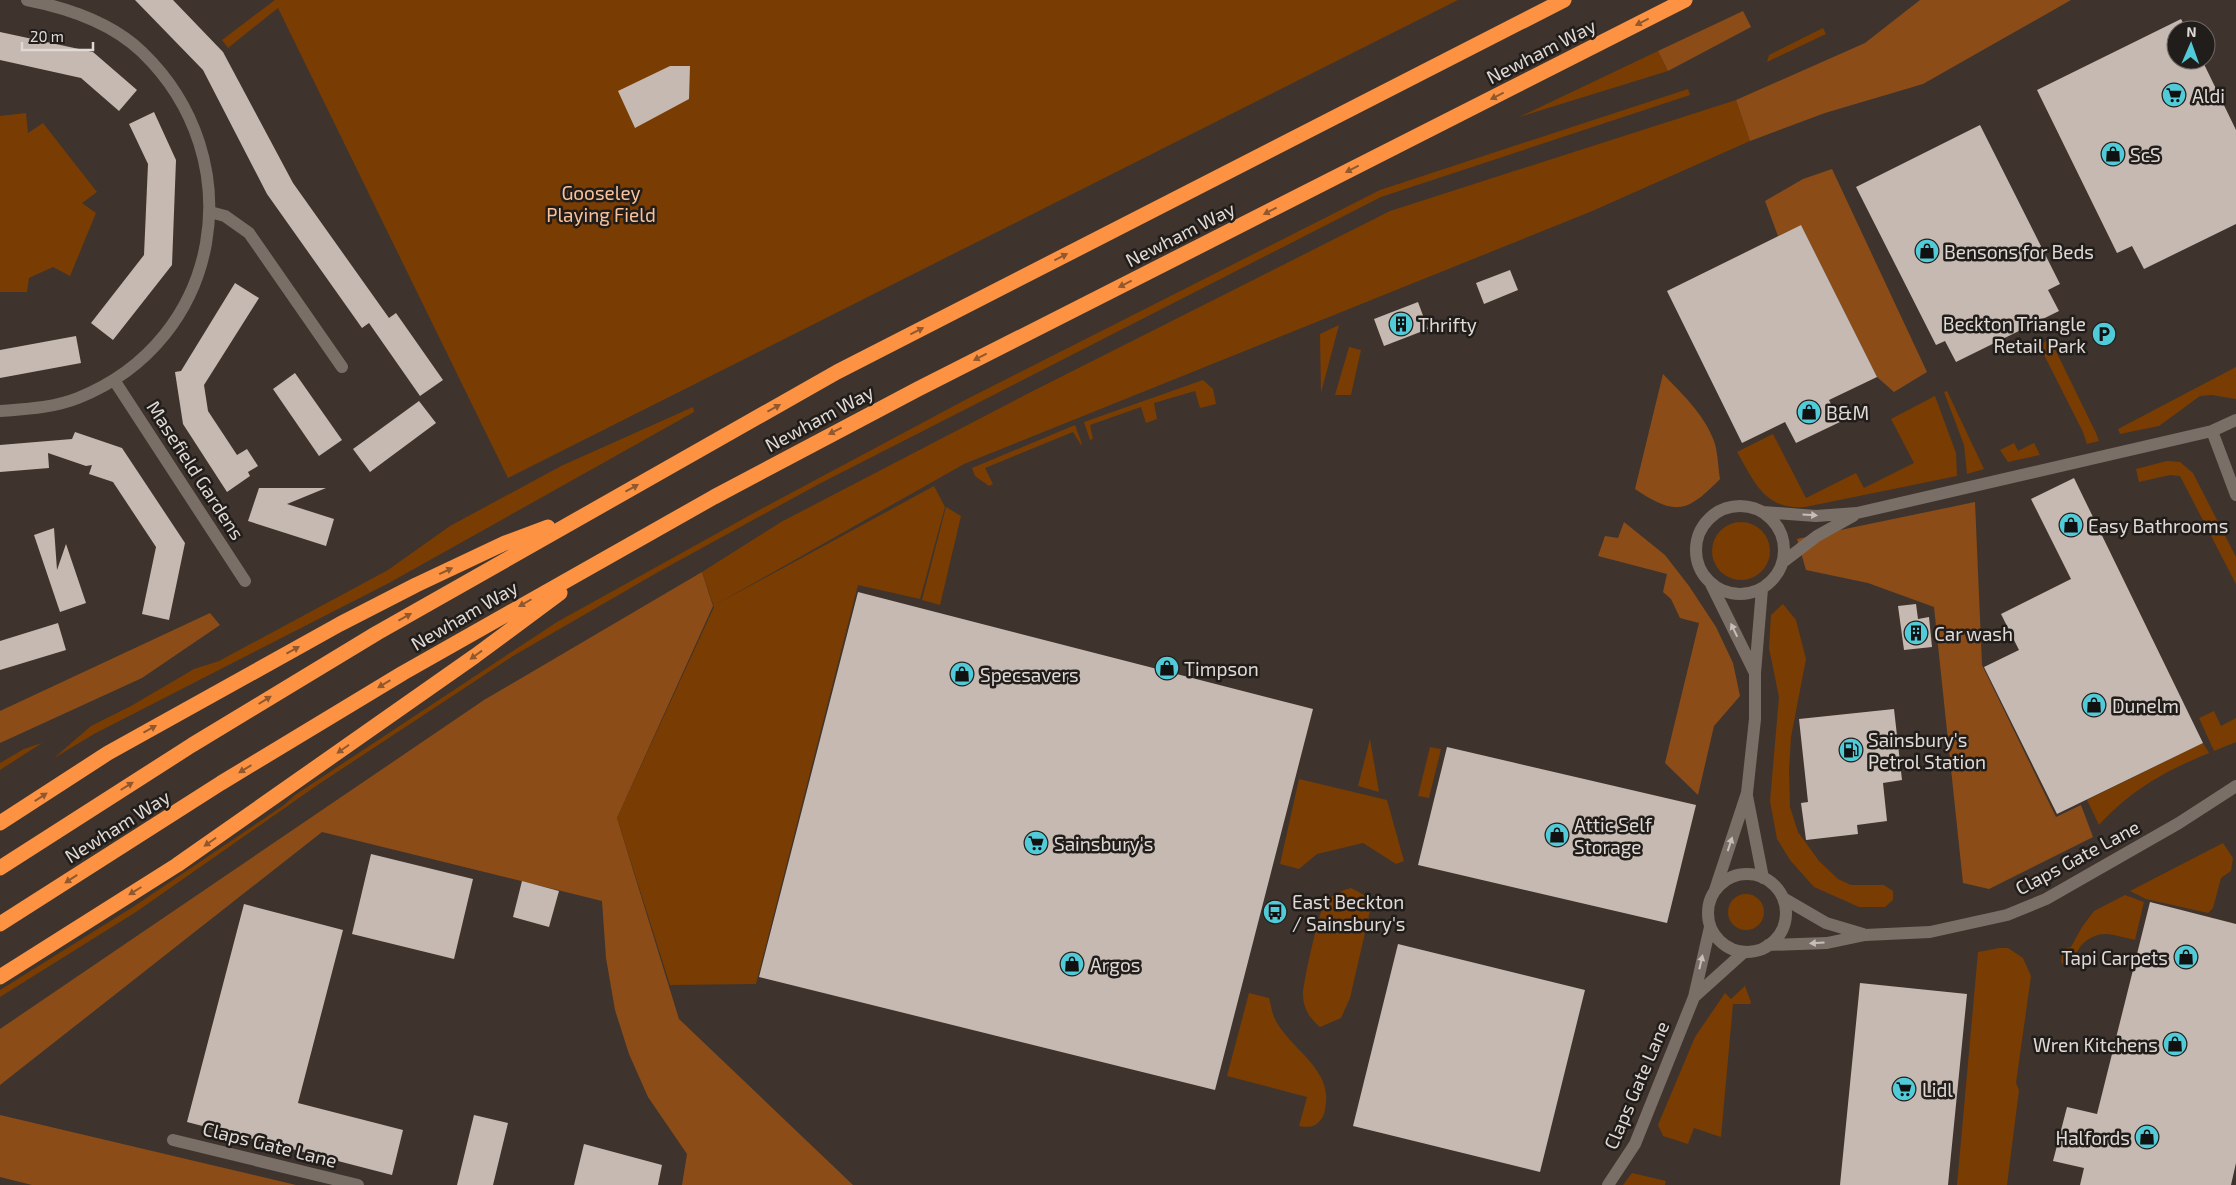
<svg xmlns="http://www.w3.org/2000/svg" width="2236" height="1185" font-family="'Exo 2',sans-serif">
<rect width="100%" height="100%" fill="#3e342d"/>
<path fill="#793c02" d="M 275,0 L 1458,0 L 508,478 L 278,8 L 228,48 L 222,40 Z
M 1823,28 L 1826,34 L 1767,62 L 1769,55 Z
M 1658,51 L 1668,71 L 1519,117 Z
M 1688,89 L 1690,95 L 1381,197 L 819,484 L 660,571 L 513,656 L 316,786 L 136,912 L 0,997 L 0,990 L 133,907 L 284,805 L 295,795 L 557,622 L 761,509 L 965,400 L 1380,190 Z
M 1736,100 L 1750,141 L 1590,212 L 964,464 L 715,605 L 934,486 L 945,507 L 920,599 L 858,585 L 756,984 L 670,985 L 617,818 L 714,607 L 702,572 L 781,522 L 1025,395 L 1390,211 Z
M 26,113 L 28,133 L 43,123 L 97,192 L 82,203 L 96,213 L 70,276 L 53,267 L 29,278 L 27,292 L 0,292 L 0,116 Z
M 1339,325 L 1321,393 L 1320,334 Z
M 2050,339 L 2096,433 L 2099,441 L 2087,444 L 2083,432 L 2039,345 Z
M 1349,347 L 1361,350 L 1351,395 L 1335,395 Z
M 2236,367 L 2236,399 L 2212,395 L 2200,396 L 2159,426 L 2120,434 L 2118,429 Z
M 1203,380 L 1213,389 L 1216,404 L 1200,408 L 1195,391 L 1154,403 L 1157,419 L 1146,423 L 1141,407 L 1090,425 L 1093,439 L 1090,440 L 1084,422 Z
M 1947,391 L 1984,469 L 1967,474 L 1964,445 L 1944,392 Z
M 1935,396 L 1956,453 L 1957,476 L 1805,507 C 1765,510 1755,483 1737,452 L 1773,434 L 1806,498 L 1856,473 L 1864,488 L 1914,463 L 1891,419 Z
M 693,407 L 694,412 L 389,583 L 94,734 L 54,758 L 91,726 L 131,706 L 194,669 L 219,661 L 388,570 L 450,526 L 561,466 Z
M 1075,425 L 1082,444 L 1081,445 L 1073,432 L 985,468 L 993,484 L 989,486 L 975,476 L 972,468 Z
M 2014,443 L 2018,451 L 2034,443 L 2040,455 L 2008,462 L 2000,450 Z
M 2167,461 L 2180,462 L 2193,473 L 2236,557 L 2236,584 L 2180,476 L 2170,475 L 2139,482 L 2136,469 Z
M 946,507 L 961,516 L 940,605 L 922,600 Z
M1712 551a29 29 0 1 1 58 0a29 29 0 1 1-58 0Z
M 1783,604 L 1796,620 L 1806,659 L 1791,737 L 1789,770 L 1790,807 L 1798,832 L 1819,861 L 1838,879 L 1851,885 L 1884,885 L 1893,891 L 1893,900 L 1885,907 L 1859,907 L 1814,887 L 1790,860 L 1777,839 L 1770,801 L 1779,697 L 1769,648 L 1771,615 Z
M 2214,711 L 2221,726 L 2236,718 L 2236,742 L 2214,751 L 2199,718 Z
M 1370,739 L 1379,792 L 1358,786 Z
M 42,743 L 0,770 L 0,763 L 24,749 Z
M 2203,743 L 2209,753 C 2165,771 2131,790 2099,825 L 2087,800 Z
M 1430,747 L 1441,749 L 1429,798 L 1418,796 Z
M 1299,779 L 1387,800 L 1404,861 L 1396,864 L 1363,843 L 1317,854 L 1299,869 L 1280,864 Z
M 2223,843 L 2233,858 L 2231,871 L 2221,878 L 2213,908 L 2208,913 L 2146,899 L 2130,891 Z
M 1351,888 L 1364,895 L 1370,911 L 1350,998 L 1341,1018 L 1320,1027 C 1310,1019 1303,1008 1303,994 C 1303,983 1318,917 1323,907 C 1329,895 1340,891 1351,888 Z
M1728 912a18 18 0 1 1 36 0a18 18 0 1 1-36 0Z
M 2125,895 L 2144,902 L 2135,940 C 2126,938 2116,935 2107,934 C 2093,933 2075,945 2076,960 L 2071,965 L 2064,966 L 2061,962 L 2063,949 L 2071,947 L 2082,927 L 2094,911 Z
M 1999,948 L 2008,948 L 2023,958 L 2031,976 L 2016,1083 L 2019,1090 L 2007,1185 L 1957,1185 L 1978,952 Z
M 1745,986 L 1751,1002 L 1750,1004 L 1733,1004 L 1721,1137 L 1694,1128 L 1688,1144 L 1663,1136 L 1658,1125 L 1695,1037 L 1725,993 L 1731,999 Z
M 1249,993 L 1269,998 C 1271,1005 1272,1014 1276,1021 C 1291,1049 1330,1068 1326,1103 C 1325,1108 1325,1114 1322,1118 C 1316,1127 1310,1128 1299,1126 L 1307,1097 L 1227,1076 Z
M 1632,1173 L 1666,1181 L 1665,1185 L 1623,1185 Z"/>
<path fill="#8c4c17" d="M 1920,0 L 2071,0 L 1923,84 L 1825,113 L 1750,141 L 1736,100 L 1865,43 Z
M 1743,11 L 1751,27 L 1668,71 L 1658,51 Z
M 1832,169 L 1927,372 L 1894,392 L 1877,377 L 1801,225 L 1778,236 L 1765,201 L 1803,179 Z
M 1663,374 C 1682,394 1704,414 1714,441 C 1718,452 1718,467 1720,479 C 1687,513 1675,516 1635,489 Z
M 1975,502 L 1982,665 L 2056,817 L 2081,805 L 2093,837 L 1989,889 L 1963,883 L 1934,607 L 1868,583 L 1806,570 L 1797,539 Z
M 1624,522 L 1665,555 L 1689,586 L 1716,627 L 1733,663 L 1740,696 L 1714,726 L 1698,795 L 1665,763 L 1699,623 L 1680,618 L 1671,599 L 1663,592 L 1667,574 L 1598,556 L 1605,536 L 1618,538 Z
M 702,572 L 713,606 L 617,818 L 679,1019 L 853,1185 L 682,1185 L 687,1154 L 648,1097 L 629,1054 L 615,1010 L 606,958 L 602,901 L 322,832 L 0,1085 L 0,1029 L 484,700 Z
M 210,613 L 220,625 L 142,678 L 0,743 L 0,711 Z
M 0,1115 L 296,1185 L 32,1185 L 0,1177 Z"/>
<path fill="#c6b9b1" d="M 135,0 L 173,0 L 223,52 L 293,183 L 389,318 L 396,313 L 443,380 L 420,396 L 369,323 L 362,328 L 267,194 L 203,70 Z
M 2181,19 L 2187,30 L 2176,30 L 2176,60 L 2202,60 L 2236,130 L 2236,224 L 2144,269 L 2132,246 L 2117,253 L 2037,90 Z
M 0,32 L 93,52 L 137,90 L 119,111 L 81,78 L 0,60 Z
M 670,66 L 690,66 L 689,99 L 635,128 L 618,91 Z
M 154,112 L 176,160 L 172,265 L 113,340 L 91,323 L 144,255 L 148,164 L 129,124 Z
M 1980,125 L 2060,284 L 2048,290 L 2059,311 L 1956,362 L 1945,341 L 1936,345 L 1856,187 Z
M 1801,225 L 1877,377 L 1829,400 L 1840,422 L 1796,443 L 1785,422 L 1742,443 L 1667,291 Z
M 1510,270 L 1518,290 L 1484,304 L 1476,283 Z
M 235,283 L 259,298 L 204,385 L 208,411 L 237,455 L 247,449 L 258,466 L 248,472 L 250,476 L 227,492 L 183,424 L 175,372 L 181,371 Z
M 1418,302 L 1428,329 L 1384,346 L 1374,319 Z
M 76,336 L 81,363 L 0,378 L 0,350 Z
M 295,373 L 342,440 L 319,456 L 273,389 Z
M 419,401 L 436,423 L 370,472 L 353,449 Z
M 75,432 L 122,448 L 185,543 L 169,620 L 142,614 L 156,547 L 113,482 L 89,474 L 92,465 L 86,466 L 48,453 L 49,468 L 0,472 L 0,445 L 72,439 Z
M 2074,478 L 2203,743 L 2057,814 L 1984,667 L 2019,650 L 2001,614 L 2071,579 L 2031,499 Z
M 259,488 L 326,488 L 287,504 L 334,519 L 326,546 L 248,521 Z
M 54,528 L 57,570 L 66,544 L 86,603 L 60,612 L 34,535 Z
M 858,592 L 1313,709 L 1215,1090 L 759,977 Z
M 1916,604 L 1918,619 L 1929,617 L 1932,647 L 1904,650 L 1898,606 Z
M 58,623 L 66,650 L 0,670 L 0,641 Z
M 1894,709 L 1902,780 L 1883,783 L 1887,821 L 1857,825 L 1858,834 L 1806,840 L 1801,803 L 1808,802 L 1799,719 Z
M 1447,747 L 1696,805 L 1667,923 L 1418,865 Z
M 371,854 L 473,879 L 454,959 L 352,934 Z
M 522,881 L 559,891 L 549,927 L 513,917 Z
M 2150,902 L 2236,924 L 2236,1163 L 2231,1185 L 2080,1185 L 2084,1168 L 2053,1161 L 2067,1107 L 2097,1114 Z
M 244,904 L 343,930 L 298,1103 L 403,1130 L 392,1175 L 187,1122 Z
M 1398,944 L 1585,990 L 1540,1172 L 1353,1126 Z
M 1860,983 L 1967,994 L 1948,1185 L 1840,1185 Z
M 474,1115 L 508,1123 L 493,1185 L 457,1185 Z
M 584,1144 L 662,1165 L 658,1185 L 574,1185 Z"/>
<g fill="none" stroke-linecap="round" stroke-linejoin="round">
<path stroke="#7a6f67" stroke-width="12" d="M 210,212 L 225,216 L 249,233 L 342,367
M 114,380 L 245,581
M 0,411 C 26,409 53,408 78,398 C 223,340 253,159 142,52 C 111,22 68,8 27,0
M 2212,431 L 2236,495
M1696 550a44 44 0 1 1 88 0a44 44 0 1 1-88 0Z
M 1763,512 L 1816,516 L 1857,513 L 2212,431 L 2236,420
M 1783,562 L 1817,536 L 1853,516
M 1711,584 L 1755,673
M 1747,796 L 1763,878
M1708 913a39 39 0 1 1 78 0a39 39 0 1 1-78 0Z
M 1715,890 L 1747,793 L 1755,719 L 1755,673 L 1762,589
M 1783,898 L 1826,923 L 1863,934
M 1768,945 L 1827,943 L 1865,935 L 1930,932 L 2007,915 L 2046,899 L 2179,823 L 2236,786
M 1694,997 L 1744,952
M 173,1140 L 358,1185
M 1608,1185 L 1635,1144 L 1694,997 L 1710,927"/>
<path stroke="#fd9342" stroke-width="15" d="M 0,823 L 108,753 L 340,624 L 416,585 L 505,543 L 548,527
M 0,868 L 192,745 L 377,633 L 837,372 L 1564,0
M 0,924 L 221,783 L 403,673 L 714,497 L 918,389 L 1685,0
M 0,977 L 177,865 L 475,656 L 560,593"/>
</g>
<defs><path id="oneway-solid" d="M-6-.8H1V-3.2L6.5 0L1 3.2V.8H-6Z" transform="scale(1.25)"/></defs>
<g fill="#8f582e">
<use href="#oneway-solid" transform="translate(1642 22) rotate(153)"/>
<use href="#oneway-solid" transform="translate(1497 96) rotate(153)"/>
<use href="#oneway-solid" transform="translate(1352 169) rotate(153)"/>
<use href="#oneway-solid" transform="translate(1270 211) rotate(153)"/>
<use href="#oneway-solid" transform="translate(1061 257) rotate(-27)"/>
<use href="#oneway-solid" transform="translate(1125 284) rotate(153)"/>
<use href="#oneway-solid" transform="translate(917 331) rotate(-27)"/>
<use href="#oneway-solid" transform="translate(980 357) rotate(153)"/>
<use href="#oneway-solid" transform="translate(774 408) rotate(-29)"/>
<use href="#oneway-solid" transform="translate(835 431) rotate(153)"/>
<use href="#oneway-solid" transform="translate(632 488) rotate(-29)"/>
<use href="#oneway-solid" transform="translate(446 571) rotate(-25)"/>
<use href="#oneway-solid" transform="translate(525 603) rotate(150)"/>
<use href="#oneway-solid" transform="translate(405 617) rotate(-29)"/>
<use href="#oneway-solid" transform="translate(293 650) rotate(-29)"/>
<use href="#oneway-solid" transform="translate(476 655) rotate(144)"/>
<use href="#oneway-solid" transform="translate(384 684) rotate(149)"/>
<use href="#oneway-solid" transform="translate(265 700) rotate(-32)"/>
<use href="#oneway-solid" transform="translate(150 729) rotate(-29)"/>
<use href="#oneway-solid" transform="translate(343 749) rotate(145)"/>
<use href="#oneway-solid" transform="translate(245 769) rotate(149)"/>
<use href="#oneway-solid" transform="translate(127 786) rotate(-32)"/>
<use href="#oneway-solid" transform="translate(41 797) rotate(-33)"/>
<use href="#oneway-solid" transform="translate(210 842) rotate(145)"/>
<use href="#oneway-solid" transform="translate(71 879) rotate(147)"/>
<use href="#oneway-solid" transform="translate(135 891) rotate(148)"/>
</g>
<g fill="#c6beba">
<use href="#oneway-solid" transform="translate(1810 515) rotate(3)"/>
<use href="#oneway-solid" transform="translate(1734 630) rotate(-116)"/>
<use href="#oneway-solid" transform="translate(1730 844) rotate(-72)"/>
<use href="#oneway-solid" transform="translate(1817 943) rotate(177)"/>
<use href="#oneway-solid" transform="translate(1701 962) rotate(-77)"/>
</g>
<defs>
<g id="supermarket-disc" transform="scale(1.25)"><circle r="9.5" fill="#52cbd8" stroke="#211d1a"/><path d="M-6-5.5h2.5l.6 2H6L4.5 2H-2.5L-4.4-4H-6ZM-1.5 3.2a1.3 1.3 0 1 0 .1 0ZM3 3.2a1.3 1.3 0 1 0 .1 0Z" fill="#111"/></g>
<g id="shop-disc" transform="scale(1.25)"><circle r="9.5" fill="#52cbd8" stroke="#211d1a"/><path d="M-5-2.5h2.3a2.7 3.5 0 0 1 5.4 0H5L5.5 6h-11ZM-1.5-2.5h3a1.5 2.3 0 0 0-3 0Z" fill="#111"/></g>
<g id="building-disc" transform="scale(1.25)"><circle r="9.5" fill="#52cbd8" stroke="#211d1a"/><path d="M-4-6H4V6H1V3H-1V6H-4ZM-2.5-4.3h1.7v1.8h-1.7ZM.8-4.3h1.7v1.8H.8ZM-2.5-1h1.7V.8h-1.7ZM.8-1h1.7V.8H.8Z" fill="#111"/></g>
<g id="parking-disc" transform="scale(1.25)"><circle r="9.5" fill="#52cbd8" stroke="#211d1a"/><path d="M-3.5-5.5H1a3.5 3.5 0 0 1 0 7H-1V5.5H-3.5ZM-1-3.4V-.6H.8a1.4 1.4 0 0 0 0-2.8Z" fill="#111"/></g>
<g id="fuel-disc" transform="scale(1.25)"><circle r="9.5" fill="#52cbd8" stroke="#211d1a"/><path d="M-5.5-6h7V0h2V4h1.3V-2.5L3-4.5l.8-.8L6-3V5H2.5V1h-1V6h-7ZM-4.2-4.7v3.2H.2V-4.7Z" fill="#111"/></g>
<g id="bus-disc" transform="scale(1.25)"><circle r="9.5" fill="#52cbd8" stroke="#211d1a"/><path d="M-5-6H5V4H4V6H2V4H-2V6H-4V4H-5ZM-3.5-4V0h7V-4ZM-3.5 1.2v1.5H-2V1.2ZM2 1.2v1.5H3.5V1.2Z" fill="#111"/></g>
</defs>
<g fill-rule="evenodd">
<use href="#supermarket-disc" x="2174" y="95"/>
<use href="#shop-disc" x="2113" y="154"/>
<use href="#shop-disc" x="1927" y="251"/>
<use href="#building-disc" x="1401" y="324"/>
<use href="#parking-disc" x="2104" y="334"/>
<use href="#shop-disc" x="1809" y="412"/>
<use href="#shop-disc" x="2071" y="525"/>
<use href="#building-disc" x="1916" y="633"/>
<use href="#shop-disc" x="1167" y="668"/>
<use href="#shop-disc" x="962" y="674"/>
<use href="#shop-disc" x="2094" y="705"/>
<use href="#fuel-disc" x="1851" y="750"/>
<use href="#shop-disc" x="1557" y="835"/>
<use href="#supermarket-disc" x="1036" y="843"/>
<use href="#bus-disc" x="1275" y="912"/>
<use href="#shop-disc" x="2186" y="957"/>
<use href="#shop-disc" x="1072" y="964"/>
<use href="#shop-disc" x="2175" y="1044"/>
<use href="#supermarket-disc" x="1904" y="1089"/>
<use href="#shop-disc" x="2147" y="1137"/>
</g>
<g text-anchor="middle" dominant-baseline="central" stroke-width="5" stroke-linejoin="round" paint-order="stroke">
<g font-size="19" fill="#e0d9d5" stroke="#211d1a">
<text transform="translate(1541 51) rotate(-27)">Newham Way</text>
<text transform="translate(1180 234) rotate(-27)">Newham Way</text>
<text transform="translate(819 418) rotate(-28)">Newham Way</text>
<text transform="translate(196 470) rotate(57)">Masefield Gardens</text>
<text transform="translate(464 615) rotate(-30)">Newham Way</text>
<text transform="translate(117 826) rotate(-32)">Newham Way</text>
<text transform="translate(2077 857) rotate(-28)">Claps Gate Lane</text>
<text transform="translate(1636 1085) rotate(-67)">Claps Gate Lane</text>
<text transform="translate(270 1144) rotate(14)">Claps Gate Lane</text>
</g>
<g font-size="19" fill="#e0d9d5" stroke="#211d1a" text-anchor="start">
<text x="2192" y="95">Aldi</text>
<text x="2130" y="154">ScS</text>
<text x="1944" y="251">Bensons for Beds</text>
<text x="2086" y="323" text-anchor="end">Beckton Triangle<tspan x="2086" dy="22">Retail Park</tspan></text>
<text x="1418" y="324">Thrifty</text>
<text x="1826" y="412">B&amp;M</text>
<text x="2088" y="525">Easy Bathrooms</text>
<text x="1934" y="633">Car wash</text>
<text x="1184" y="668">Timpson</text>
<text x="980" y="674">Specsavers</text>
<text x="2112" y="705">Dunelm</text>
<text x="1868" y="739">Sainsbury's<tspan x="1868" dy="22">Petrol Station</tspan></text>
<text x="1574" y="824">Attic Self<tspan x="1574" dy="22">Storage</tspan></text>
<text x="1054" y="843">Sainsbury's</text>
<text x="1292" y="901">East Beckton<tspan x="1292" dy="22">/ Sainsbury's</tspan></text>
<text x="2168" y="957" text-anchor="end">Tapi Carpets</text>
<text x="1090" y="964">Argos</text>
<text x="2158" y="1044" text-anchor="end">Wren Kitchens</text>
<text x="1922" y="1089">Lidl</text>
<text x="2130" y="1137" text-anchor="end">Halfords</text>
</g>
<g font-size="19" fill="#fac19b" stroke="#211d1a">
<text x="601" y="192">Gooseley<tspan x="601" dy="22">Playing Field</tspan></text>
</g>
</g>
<g transform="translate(2191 45) rotate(2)"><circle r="24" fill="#211d1a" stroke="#6d6865"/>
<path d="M0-4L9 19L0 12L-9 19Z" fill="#52cbd8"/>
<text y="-8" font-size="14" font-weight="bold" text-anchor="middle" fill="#e0d9d5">N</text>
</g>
<path d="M22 42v8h71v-8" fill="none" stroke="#e0d9d5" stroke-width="2.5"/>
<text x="30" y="42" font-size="15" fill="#e0d9d5" stroke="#211d1a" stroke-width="4" paint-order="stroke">20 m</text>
</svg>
